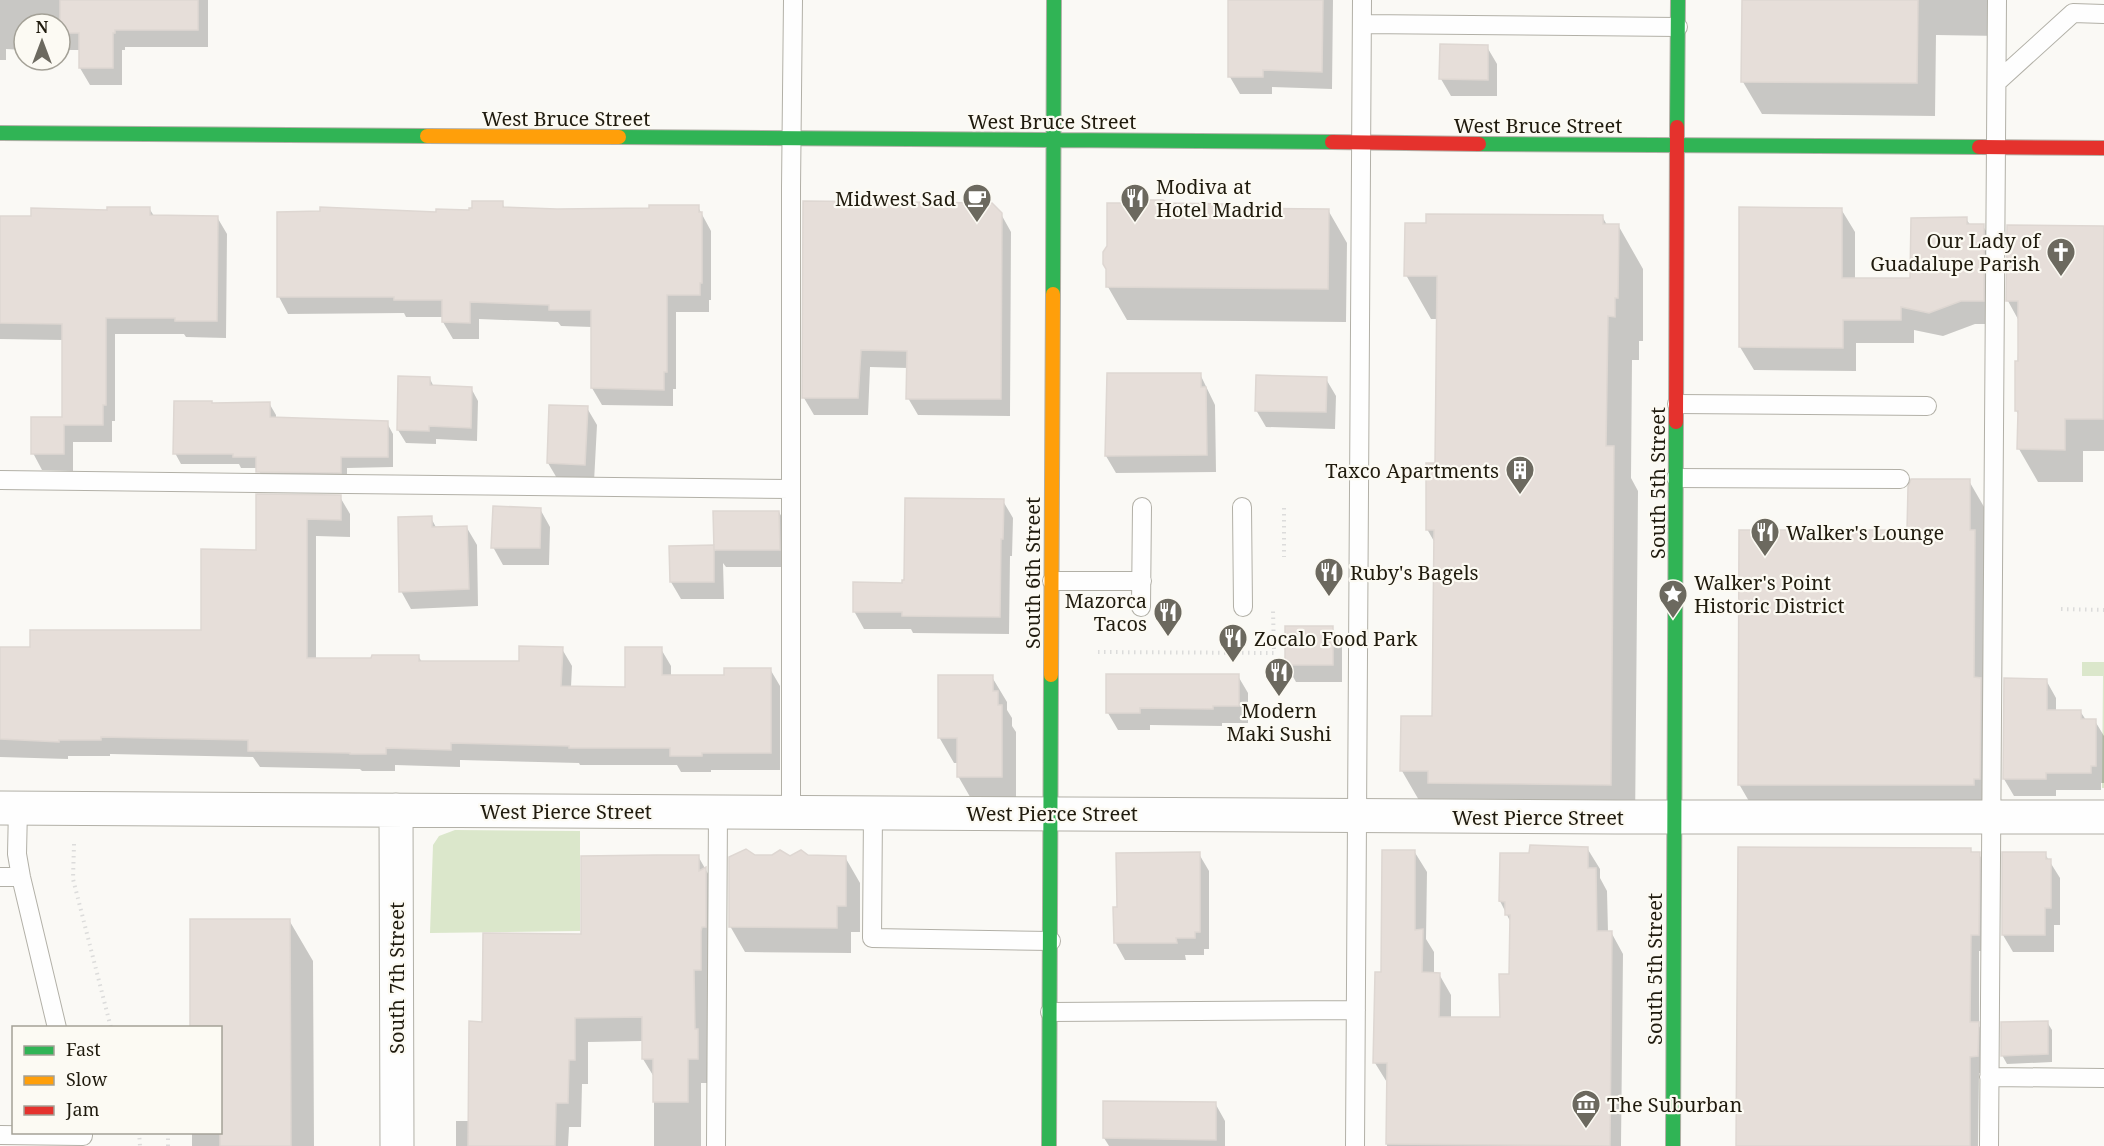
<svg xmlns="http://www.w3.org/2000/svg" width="2104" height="1146" font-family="'Noto Serif',serif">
<rect width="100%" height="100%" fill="#faf9f5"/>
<path fill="#dbe7cb" d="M 2082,662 L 2104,662 L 2104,788 L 2102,788 L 2103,676 L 2082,676 Z
M 455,830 L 580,831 L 580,931 L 430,933 L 433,845 L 439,836 Z"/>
<path fill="#0003" d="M 0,0 L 208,0 L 208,47 L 125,47 L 125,50 L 122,50 L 122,85 L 90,85 L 80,68 L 81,50 L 60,50 L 60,24 L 24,24 L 24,50 L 6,49 L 6,60 L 0,60 Z
M 1230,0 L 1333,0 L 1332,89 L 1272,87 L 1272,94 L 1240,94 L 1230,77 Z
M 1743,0 L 2001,0 L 2001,36 L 1936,35 L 1935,116 L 1762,114 L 1743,82 Z
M 1487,47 L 1497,64 L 1497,96 L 1451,96 L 1441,79 Z
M 502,203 L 505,209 L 557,211 L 698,207 L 711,231 L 711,300 L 709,300 L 709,312 L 676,312 L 676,389 L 673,389 L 673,406 L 602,405 L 592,388 L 592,327 L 561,326 L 558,322 L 479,319 L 479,339 L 453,339 L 443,322 L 443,317 L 406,317 L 404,313 L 288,314 L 279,297 L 437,213 L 470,212 Z
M 1168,205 L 1224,205 L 1227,210 L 1328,210 L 1347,243 L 1346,322 L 1127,320 L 1108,287 L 1108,247 Z
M 149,208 L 154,216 L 217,217 L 227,234 L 226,338 L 186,337 L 184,334 L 115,334 L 115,421 L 112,421 L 112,442 L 73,442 L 73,471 L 42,470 L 33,453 L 63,418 L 63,340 L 0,339 L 0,217 L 33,218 Z
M 1841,209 L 1855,232 L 1855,279 L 1912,280 L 1966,219 L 1971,226 L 1983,226 L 1997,249 L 1996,324 L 1975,324 L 1943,336 L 1914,330 L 1914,343 L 1856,343 L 1856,371 L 1754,370 L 1740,347 Z
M 1001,214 L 1011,232 L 1010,416 L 918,415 L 908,398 L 908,368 L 870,367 L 868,415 L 814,415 L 804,398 Z
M 1602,216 L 1607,225 L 1618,225 L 1643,269 L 1643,341 L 1639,341 L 1639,360 L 1632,360 L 1631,478 L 1638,491 L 1635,828 L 1427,814 L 1402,771 L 1434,717 L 1435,543 L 1427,529 L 1437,464 L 1438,319 L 1431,319 L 1406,275 Z
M 2008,226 L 2104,227 L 2104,451 L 2083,451 L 2083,482 L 2038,482 L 2019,449 L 2019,416 L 2016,410 L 2019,321 L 2008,301 Z
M 1200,374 L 1215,405 L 1216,472 L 1116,473 L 1106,456 Z
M 430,379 L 434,387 L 471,388 L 478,401 L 477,441 L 436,439 L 436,444 L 406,443 L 398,430 Z
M 1326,379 L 1336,396 L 1335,429 L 1266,427 L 1256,410 Z
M 269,403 L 276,415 L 276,419 L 387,423 L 393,434 L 393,467 L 347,468 L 347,483 L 264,482 L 258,468 L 241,468 L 239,464 L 181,464 L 175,453 L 212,404 Z
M 587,408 L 597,425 L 594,482 L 558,480 L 548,463 Z
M 1969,481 L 1987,512 L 1997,809 L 1757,815 L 1739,784 Z
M 340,497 L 350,514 L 350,537 L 316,536 L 316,659 L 373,659 L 418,656 L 422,662 L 520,662 L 562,649 L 572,666 L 571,687 L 627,688 L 661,649 L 671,666 L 671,677 L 726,677 L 770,669 L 780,686 L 780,770 L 711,770 L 711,772 L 681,772 L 677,765 L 580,765 L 579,763 L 460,760 L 460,767 L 395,765 L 395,771 L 362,771 L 360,769 L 260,767 L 253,757 L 110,754 L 110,756 L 68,756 L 68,759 L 0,757 L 0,648 L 31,649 L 202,631 L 258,551 Z
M 1003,501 L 1013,518 L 1012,556 L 1010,556 L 1009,634 L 913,633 L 911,629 L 864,629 L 854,611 L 903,585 Z
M 540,509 L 550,527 L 549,565 L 503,565 L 493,547 Z
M 779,512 L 789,530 L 789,567 L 726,567 L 723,563 L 724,599 L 681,599 L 671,582 L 713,546 L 716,551 L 715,513 Z
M 431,518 L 437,529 L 467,528 L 477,545 L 478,606 L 411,609 L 401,591 Z
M 1332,628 L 1342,645 L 1342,682 L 1296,682 L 1286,664 Z
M 1238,676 L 1248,693 L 1248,723 L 1222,723 L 1222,726 L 1150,725 L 1150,730 L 1118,730 L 1108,713 Z
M 992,677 L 1007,702 L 1007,710 L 1012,718 L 1012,726 L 1016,732 L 1016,802 L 973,802 L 958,776 L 958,763 L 954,763 L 939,737 Z
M 2046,680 L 2056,698 L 2056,711 L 2080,711 L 2086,720 L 2095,721 L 2104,736 L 2104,783 L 2101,783 L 2101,790 L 2056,790 L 2056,796 L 2014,796 L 2004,779 Z
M 1587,848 L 1600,869 L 1600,878 L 1607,891 L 1608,932 L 1611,932 L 1623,954 L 1621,1146 L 1387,1146 L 1388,1084 L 1375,1063 L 1383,974 L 1414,851 L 1427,872 L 1426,939 L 1434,952 L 1434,974 L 1439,974 L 1451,995 L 1451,1019 L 1502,1019 L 1511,976 L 1511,923 L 1500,901 L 1531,855 Z
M 1970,849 L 1973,854 L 1979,854 L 1988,870 L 1988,951 L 1979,951 L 1979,1026 L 1987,1040 L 1987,1073 L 1979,1073 L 1978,1146 L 1737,1146 Z
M 1199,854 L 1209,871 L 1209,949 L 1204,949 L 1204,955 L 1185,955 L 1186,960 L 1125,960 L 1115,942 Z
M 2045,854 L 2060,878 L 2060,925 L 2054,925 L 2054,952 L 2013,952 L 2003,935 Z
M 698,856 L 719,893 L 714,993 L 707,993 L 711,1083 L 701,1083 L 701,1146 L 654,1146 L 654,1077 L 643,1059 L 643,1041 L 588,1042 L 588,1084 L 582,1084 L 581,1127 L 569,1127 L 568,1146 L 456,1146 L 456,1121 L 470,1121 L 484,1023 L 582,935 Z
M 807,856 L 845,857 L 860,883 L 860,932 L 851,932 L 851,953 L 745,952 L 730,926 L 754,857 L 790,858 Z
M 289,920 L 313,961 L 314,1146 L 192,1146 L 192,1132 L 220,1132 Z
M 2047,1022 L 2052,1030 L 2052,1062 L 2007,1064 L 2002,1055 Z
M 1215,1103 L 1225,1121 L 1225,1146 L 1109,1146 L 1104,1138 Z"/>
<path fill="#e6ded9" stroke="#ded7d2" stroke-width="1.5" d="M 60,0 L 198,0 L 198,30 L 115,30 L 115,33 L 113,33 L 113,68 L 79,68 L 79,33 L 60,33 Z
M 1228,0 L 1323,0 L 1322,72 L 1263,70 L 1263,77 L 1228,77 Z
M 1742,0 L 1918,0 L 1917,83 L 1741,82 Z
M 1440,44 L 1488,45 L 1488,80 L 1439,79 Z
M 1148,200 L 1163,200 L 1168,203 L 1225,204 L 1225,208 L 1329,209 L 1328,289 L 1106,287 L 1106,269 L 1103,264 L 1103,252 L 1107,246 L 1107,203 L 1142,203 Z
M 472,201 L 503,201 L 503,207 L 557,209 L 649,208 L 649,205 L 699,205 L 699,212 L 702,212 L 702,283 L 700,283 L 700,295 L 667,295 L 667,372 L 664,372 L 664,390 L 591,388 L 591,310 L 549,310 L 549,305 L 470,302 L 470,323 L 442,322 L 442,300 L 394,300 L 394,297 L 277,297 L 277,212 L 320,211 L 320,207 L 436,212 L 436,209 L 469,210 L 469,208 L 472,208 Z
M 803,201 L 992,203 L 1002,213 L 1001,399 L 906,399 L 907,351 L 861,350 L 858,398 L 802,398 Z
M 107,207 L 150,207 L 150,215 L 218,216 L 217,321 L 175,321 L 175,318 L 106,318 L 106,405 L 103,405 L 103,425 L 64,425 L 64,454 L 31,454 L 31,417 L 62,417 L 62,324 L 0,323 L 0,216 L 31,216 L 31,208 L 107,210 Z
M 1739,207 L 1842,208 L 1842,278 L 1910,278 L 1911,218 L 1967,217 L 1967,224 L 1984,224 L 1984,301 L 1961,301 L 1929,313 L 1901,307 L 1901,320 L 1843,320 L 1843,348 L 1739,347 Z
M 1426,214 L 1603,215 L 1603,224 L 1619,224 L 1618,298 L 1615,298 L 1615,317 L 1608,316 L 1606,446 L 1614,446 L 1611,785 L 1428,783 L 1428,771 L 1400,771 L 1401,716 L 1432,716 L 1434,530 L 1426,530 L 1426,463 L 1435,463 L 1437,276 L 1404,276 L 1405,223 L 1426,223 Z
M 2007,225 L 2104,226 L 2103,419 L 2065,419 L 2065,450 L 2017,449 L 2018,411 L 2015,411 L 2015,361 L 2018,361 L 2018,301 L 2006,301 Z
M 1107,373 L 1201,373 L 1201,387 L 1206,387 L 1207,455 L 1105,456 Z
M 1256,375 L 1327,377 L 1326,412 L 1255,411 Z
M 398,376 L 430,377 L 430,385 L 472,387 L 471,428 L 429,426 L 429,431 L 397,430 Z
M 174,401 L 212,401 L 212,403 L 270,402 L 270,417 L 388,421 L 388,457 L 341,457 L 341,473 L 256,472 L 256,457 L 233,457 L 233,454 L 173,454 Z
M 549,405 L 588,406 L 585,465 L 547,463 Z
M 1911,479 L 1970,479 L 1970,530 L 1975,530 L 1974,677 L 1981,678 L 1980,779 L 1974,779 L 1974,785 L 1738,785 L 1739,530 L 1907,530 L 1908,487 Z
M 256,494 L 341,495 L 341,520 L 307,519 L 307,658 L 371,658 L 372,655 L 419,655 L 419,661 L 519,661 L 519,646 L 563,647 L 561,686 L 625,687 L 625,647 L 662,647 L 662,675 L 724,675 L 724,668 L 771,668 L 771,753 L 702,753 L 702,756 L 670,756 L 670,748 L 569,748 L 569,746 L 451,743 L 451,750 L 386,748 L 386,754 L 350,754 L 350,753 L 248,751 L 248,740 L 245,740 L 101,737 L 101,740 L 59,740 L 59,742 L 0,739 L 0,647 L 30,647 L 30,630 L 201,630 L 201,549 L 256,550 Z
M 905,498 L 1004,499 L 1003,539 L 1001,539 L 1000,617 L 902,616 L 902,612 L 853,612 L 853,582 L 902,583 L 902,580 L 904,580 Z
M 493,506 L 541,508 L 540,548 L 491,548 Z
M 713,511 L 779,511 L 780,550 L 714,550 Z
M 432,516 L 432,527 L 467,526 L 469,589 L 399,592 L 398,517 Z
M 714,545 L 714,582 L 670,582 L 669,546 Z
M 1285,626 L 1333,626 L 1333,665 L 1285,665 Z
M 1106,674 L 1239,674 L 1239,706 L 1213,706 L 1213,709 L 1140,708 L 1140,713 L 1106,713 Z
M 938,675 L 993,675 L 993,691 L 998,691 L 998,705 L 1002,705 L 1002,777 L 957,777 L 957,738 L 938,738 Z
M 2004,678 L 2047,679 L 2047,710 L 2081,710 L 2081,719 L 2096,719 L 2096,766 L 2091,766 L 2091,773 L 2046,773 L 2046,779 L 2003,779 Z
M 1530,845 L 1588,847 L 1588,868 L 1596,868 L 1597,931 L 1612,931 L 1610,1146 L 1386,1144 L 1387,1063 L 1373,1063 L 1375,972 L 1381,972 L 1382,850 L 1415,850 L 1415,930 L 1423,929 L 1422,972 L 1440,973 L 1439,1017 L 1500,1017 L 1499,974 L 1509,974 L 1510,915 L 1505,915 L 1505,902 L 1499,901 L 1500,853 L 1529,853 Z
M 1738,847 L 1971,848 L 1971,852 L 1980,852 L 1979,935 L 1971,935 L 1970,1022 L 1979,1022 L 1978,1056 L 1970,1057 L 1970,1146 L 1736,1146 Z
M 746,849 L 755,855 L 772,855 L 780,850 L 790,856 L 801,850 L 808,855 L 846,856 L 846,906 L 837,906 L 837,928 L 729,927 L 729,857 Z
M 1200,852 L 1200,932 L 1195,932 L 1195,938 L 1176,938 L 1177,943 L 1114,943 L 1113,907 L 1117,907 L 1116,853 Z
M 2002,852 L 2046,852 L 2046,859 L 2051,859 L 2051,908 L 2045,908 L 2045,935 L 2002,935 Z
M 657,855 L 699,855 L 699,871 L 706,867 L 706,927 L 702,927 L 701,931 L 701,970 L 694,970 L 695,1029 L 698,1029 L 698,1059 L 688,1059 L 688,1102 L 653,1102 L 653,1059 L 642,1059 L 642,1017 L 575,1018 L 575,1060 L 569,1060 L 568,1103 L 556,1103 L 555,1146 L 468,1146 L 469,1021 L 482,1022 L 483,933 L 581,934 L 581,856 Z
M 190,919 L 290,919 L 291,1146 L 220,1146 L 220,1028 L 190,1028 Z
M 2048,1021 L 2048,1054 L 2001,1056 L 2001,1022 Z
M 1103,1101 L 1216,1102 L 1216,1140 L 1103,1138 Z"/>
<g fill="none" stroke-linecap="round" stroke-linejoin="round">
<g stroke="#b2b0a7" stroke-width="20">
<path id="lane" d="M 1362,24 L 1678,27
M 1997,82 L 2073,13 L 2104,14
M 1677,404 L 1927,406
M 1676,478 L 1900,479
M 0,480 L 790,489
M 1242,507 L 1243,607
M 1052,581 L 1142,581
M 1141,607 L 1142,507
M 18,808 L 17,854 L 21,877 L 57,1028
M 791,811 L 791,188 L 793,0
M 873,812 L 872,938 L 1051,941
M 0,877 L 21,877
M 1050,1012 L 1356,1010
M 1989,1077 L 2104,1078
M 0,1135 L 83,1136 L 83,1132
M 716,1146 L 718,811
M 1355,1146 L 1362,0
M 1989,1146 L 1997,0"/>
</g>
<g stroke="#b2b0a7" stroke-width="35">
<path id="street" d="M 0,808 L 1617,817 L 2104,817
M 396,810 L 397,1146"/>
</g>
<g stroke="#b2b0a7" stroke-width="16">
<path id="fast" d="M 1677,127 L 1678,0
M 0,133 L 427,136
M 619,137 L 1332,142
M 1479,144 L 1979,147
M 1053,294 L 1054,0
M 1049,1146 L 1051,675
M 1673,1146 L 1676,422"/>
</g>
<g stroke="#b2b0a7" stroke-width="16">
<path id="slow" d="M 427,136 L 619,137
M 1051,675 L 1053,294"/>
</g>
<g stroke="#b2b0a7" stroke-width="16">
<path id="jam" d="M 1332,142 L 1479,144
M 1979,147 L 2104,148
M 1676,422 L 1677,127"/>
</g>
<path stroke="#dcdcdb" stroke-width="4" stroke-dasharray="1.5 4.5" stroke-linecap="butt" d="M 1284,508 L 1284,557
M 2061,609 L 2104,610
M 1098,652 L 1274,653 L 1273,610
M 74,844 L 73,879 L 111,1028
M 139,1132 L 140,1146
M 168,1146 L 168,1132"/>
<use href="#lane" stroke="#fefefe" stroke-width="18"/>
<use href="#street" stroke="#fefefe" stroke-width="33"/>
<use href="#fast" stroke="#30b455" stroke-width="14"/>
<use href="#slow" stroke="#ff9f0a" stroke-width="14"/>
<use href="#jam" stroke="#e5322d" stroke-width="14"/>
</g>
<defs>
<g id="cafe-pin" transform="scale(1.5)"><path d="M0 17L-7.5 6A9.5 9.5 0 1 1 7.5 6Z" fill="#6c695f" stroke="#fcfaf3"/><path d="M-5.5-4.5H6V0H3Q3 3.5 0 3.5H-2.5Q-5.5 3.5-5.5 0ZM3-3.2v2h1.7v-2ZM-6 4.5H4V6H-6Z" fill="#fff"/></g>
<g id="restaurant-pin" transform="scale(1.5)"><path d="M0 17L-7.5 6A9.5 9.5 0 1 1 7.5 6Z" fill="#6c695f" stroke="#fcfaf3"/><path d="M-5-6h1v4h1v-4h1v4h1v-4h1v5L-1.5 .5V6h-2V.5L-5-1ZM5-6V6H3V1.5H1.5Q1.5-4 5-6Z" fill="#fff"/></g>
<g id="church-pin" transform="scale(1.5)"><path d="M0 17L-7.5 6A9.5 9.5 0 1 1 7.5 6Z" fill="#6c695f" stroke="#fcfaf3"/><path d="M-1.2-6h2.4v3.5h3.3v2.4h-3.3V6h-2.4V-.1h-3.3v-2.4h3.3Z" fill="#fff"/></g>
<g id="building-pin" transform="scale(1.5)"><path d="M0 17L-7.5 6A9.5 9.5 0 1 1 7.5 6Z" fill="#6c695f" stroke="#fcfaf3"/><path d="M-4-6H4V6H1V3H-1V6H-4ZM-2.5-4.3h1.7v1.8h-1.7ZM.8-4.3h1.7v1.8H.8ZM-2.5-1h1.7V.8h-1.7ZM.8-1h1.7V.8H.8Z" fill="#fff"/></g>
<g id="sight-pin" transform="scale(1.5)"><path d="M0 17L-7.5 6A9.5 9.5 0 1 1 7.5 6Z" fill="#6c695f" stroke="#fcfaf3"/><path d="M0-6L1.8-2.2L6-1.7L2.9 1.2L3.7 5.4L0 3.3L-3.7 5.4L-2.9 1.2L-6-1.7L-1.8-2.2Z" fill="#fff"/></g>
<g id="museum-pin" transform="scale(1.5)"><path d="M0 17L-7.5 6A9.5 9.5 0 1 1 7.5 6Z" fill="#6c695f" stroke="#fcfaf3"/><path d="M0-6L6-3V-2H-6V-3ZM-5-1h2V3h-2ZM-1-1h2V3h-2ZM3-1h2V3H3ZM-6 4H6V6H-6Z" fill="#fff"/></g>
</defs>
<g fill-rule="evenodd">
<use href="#cafe-pin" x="977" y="198"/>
<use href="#restaurant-pin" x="1135" y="198"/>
<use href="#church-pin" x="2061" y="252"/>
<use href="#building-pin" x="1520" y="470"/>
<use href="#restaurant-pin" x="1765" y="532"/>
<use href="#restaurant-pin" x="1329" y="572"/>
<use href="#sight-pin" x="1673" y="594"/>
<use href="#restaurant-pin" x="1168" y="612"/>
<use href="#restaurant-pin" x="1233" y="638"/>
<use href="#restaurant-pin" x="1279" y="672"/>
<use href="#museum-pin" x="1586" y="1104"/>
</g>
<g text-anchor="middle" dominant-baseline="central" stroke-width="4.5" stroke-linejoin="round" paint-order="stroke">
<g font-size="20" fill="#201b0e" stroke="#fcfaf3">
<text x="566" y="118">West Bruce Street</text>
<text x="1052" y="121">West Bruce Street</text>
<text x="1538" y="125">West Bruce Street</text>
<text transform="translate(1657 483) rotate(-90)">South 5th Street</text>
<text transform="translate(1032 573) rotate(-90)">South 6th Street</text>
<text x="566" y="811">West Pierce Street</text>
<text x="1052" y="813">West Pierce Street</text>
<text x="1538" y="817">West Pierce Street</text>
<text transform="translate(1654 969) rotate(-90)">South 5th Street</text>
<text transform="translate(396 978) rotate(-90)">South 7th Street</text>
</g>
<g font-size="20" fill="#201b0e" stroke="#fcfaf3" text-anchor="start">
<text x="1156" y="186">Modiva at<tspan x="1156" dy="23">Hotel Madrid</tspan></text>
<text x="956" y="198" text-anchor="end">Midwest Sad</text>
<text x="2040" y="240" text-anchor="end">Our Lady of<tspan x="2040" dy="23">Guadalupe Parish</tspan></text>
<text x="1499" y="470" text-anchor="end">Taxco Apartments</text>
<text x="1786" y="532">Walker's Lounge</text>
<text x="1350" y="572">Ruby's Bagels</text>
<text x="1694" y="582">Walker's Point<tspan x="1694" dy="23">Historic District</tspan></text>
<text x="1147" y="600" text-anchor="end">Mazorca<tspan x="1147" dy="23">Tacos</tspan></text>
<text x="1254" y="638">Zocalo Food Park</text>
<text x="1279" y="710" text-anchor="middle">Modern<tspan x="1279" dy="23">Maki Sushi</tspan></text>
<text x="1607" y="1104">The Suburban</text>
</g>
</g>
<rect x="12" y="1026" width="210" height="108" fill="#fcfaf3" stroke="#a4a197" stroke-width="1.5"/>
<rect x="24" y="1046" width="30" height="9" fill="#30b455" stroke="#a4a197" stroke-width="1.5"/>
<text x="66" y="1056" font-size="18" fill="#201b0e">Fast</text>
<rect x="24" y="1076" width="30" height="9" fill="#ff9f0a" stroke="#a4a197" stroke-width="1.5"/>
<text x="66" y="1086" font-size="18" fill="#201b0e">Slow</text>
<rect x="24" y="1106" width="30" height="9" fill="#e5322d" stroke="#a4a197" stroke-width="1.5"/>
<text x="66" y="1116" font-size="18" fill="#201b0e">Jam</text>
<g transform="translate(42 42)"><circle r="28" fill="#fcfaf3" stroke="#a4a197" stroke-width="1.5"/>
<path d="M0-4.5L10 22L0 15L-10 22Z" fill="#6c695f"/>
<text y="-9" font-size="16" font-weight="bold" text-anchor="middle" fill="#201b0e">N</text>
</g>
</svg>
